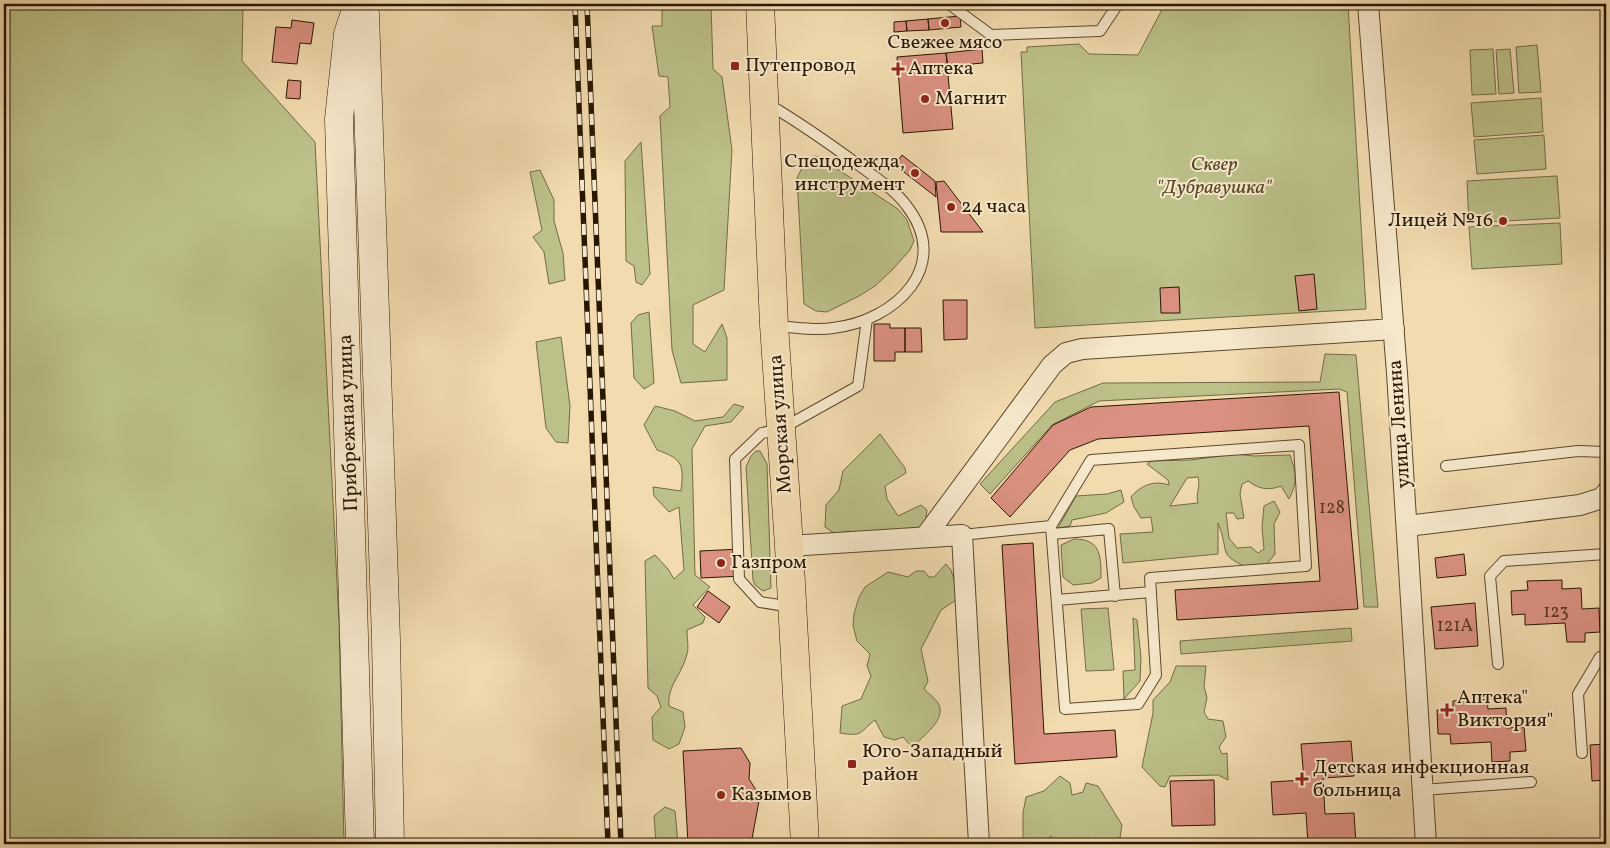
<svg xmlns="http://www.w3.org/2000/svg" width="1610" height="848" font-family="Vollkorn,serif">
<rect width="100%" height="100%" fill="#f1dbaf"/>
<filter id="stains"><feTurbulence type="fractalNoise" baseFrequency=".004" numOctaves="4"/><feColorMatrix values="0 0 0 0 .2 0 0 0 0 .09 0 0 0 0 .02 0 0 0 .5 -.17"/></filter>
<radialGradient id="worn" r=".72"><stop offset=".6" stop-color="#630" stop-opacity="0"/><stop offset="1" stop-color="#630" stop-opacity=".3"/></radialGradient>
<path fill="#bcc089" stroke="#736b44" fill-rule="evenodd" d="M 4,4 L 243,4 L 242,61 L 315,142 L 339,623 L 344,844 L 4,844 Z
M 662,4 L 711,4 L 713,69 L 722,77 L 732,150 L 724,290 L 693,305 L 693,344 L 705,352 L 722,324 L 727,338 L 727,380 L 681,383 L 672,350 L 660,116 L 670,107 L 668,77 L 659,76 L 652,26 L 662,26 Z
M 1165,4 L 1348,4 L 1366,309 L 1035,328 L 1021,52 L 1027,52 L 1027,47 L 1079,44 L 1089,54 L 1138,55 Z
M 1537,45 L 1541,92 L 1519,93 L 1516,47 Z
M 1493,49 L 1496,94 L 1472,95 L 1470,50 Z
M 1510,49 L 1514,93 L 1499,94 L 1496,50 Z
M 1541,98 L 1543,132 L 1474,137 L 1471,103 Z
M 1544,135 L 1546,169 L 1477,174 L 1474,140 Z
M 641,142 L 650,274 L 642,285 L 636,282 L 634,266 L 626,261 L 625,161 Z
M 814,156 L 819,157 L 898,209 L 907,220 L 914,241 L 910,250 L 892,270 L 875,286 L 859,296 L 827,312 L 816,311 L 804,304 L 797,178 L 802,168 Z
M 540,170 L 554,200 L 554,221 L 563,253 L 565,280 L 549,284 L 544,252 L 533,237 L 542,230 L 530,172 Z
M 1557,176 L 1560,218 L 1469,223 L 1467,181 Z
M 1560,223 L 1562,264 L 1472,269 L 1469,227 Z
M 649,312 L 654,383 L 644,389 L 634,378 L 631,323 L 638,315 Z
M 561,337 L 570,406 L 568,443 L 556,442 L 546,428 L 536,342 Z
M 1325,354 L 1356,355 L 1378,607 L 1364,607 L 1347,392 L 1339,389 L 1099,401 L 1052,425 L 990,494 L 980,484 L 1055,402 L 1103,383 L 1320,382 Z
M 734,404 L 744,407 L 731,422 L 705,426 L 692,449 L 695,575 L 710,587 L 693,605 L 705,617 L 703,623 L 687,630 C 687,638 689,647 687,654 C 682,675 667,685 669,706 L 683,712 L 685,727 L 679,744 L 669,749 L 653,740 L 652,717 L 661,707 L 657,696 L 648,688 L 645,561 L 655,555 L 668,569 L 674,579 L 684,570 L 679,507 L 669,512 L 654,496 L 653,487 L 681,491 C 684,465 683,459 657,450 L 644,425 L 655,406 L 675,411 L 695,421 L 723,417 Z
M 880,434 L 905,468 L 906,473 L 885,486 L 887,499 L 898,516 L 921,505 L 927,510 L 924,532 L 862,533 L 847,531 L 835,534 L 825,527 L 826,505 L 839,490 L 843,471 Z
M 756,451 L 760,451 L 767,464 L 771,588 L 763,591 L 755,585 L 753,580 L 746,467 L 751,456 Z
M 1235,454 L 1254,456 L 1290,455 C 1296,473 1298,482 1289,499 L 1281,486 C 1268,491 1259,489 1248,481 L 1242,484 L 1240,494 L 1244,518 L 1237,519 L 1234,513 L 1226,513 L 1229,538 L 1237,548 L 1251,547 L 1258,553 L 1264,549 L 1262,527 L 1264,506 L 1274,501 L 1280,512 L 1274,524 L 1275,554 L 1267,564 L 1252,570 C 1215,553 1231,555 1218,523 L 1218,554 L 1123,563 L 1120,534 L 1153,532 L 1151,517 L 1141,518 L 1134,507 L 1131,497 C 1141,485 1154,480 1169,485 L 1168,480 L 1147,464 L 1152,461 L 1191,460 ZM 1198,477 C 1201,487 1195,494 1198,503 L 1170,506 L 1187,478 Z
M 1121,490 L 1124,502 L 1106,513 L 1072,520 L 1070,526 L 1058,528 L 1076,496 L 1107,494 Z
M 1074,539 C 1101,539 1101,556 1101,578 L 1092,583 L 1073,585 L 1063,577 L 1061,545 Z
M 946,564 L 951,570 L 959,598 L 941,610 L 921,649 L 928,681 L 924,689 C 928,693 935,698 938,703 C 948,719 922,737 912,747 L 903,737 L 895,740 L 884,737 L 875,720 C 859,732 864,737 840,733 L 842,706 L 861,699 L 871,676 L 867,666 L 870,654 L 857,641 L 853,626 L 854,614 L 859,597 L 865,587 L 888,572 L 908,577 L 916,571 L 924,571 L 929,577 L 934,577 Z
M 1108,608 L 1114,670 L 1086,671 L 1081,609 Z
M 1133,618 L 1137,620 L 1141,657 L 1140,681 L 1124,699 L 1123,671 L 1135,670 Z
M 1351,628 L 1352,641 L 1181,654 L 1180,641 Z
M 1176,666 L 1206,666 L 1204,686 L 1207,698 L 1204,712 L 1208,719 L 1223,721 L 1226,737 L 1219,747 L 1222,754 L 1227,753 L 1228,780 L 1218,775 L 1170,776 L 1165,787 L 1160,786 L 1142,767 L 1153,713 L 1153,700 L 1170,682 Z
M 1060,776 L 1070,783 L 1072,795 L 1083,792 L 1086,783 L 1098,786 L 1122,825 L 1119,844 L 1088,838 L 1085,844 L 1057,844 L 1051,836 L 1043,844 L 1023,844 L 1023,813 L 1026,797 L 1044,791 Z
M 665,807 L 675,811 L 678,844 L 656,844 L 654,816 Z"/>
<path fill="#db9181" stroke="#2a1600" d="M 963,4 L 973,4 L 968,9 Z
M 960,16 L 961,27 L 929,30 L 928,19 Z
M 928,19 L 929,30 L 907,31 L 906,21 Z
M 292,20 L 314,23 L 311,44 L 300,43 L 297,64 L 272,62 L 276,27 L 291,28 Z
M 906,21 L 907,31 L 894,32 L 894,22 Z
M 982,49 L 983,63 L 948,66 L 946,53 Z
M 946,53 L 953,129 L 903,133 L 897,57 Z
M 288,80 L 301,81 L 300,99 L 286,98 Z
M 902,155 L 935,181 L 936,197 L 895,165 Z
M 944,181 L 983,232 L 941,232 L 936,182 Z
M 1314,274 L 1317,309 L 1299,311 L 1295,276 Z
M 1179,287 L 1180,313 L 1161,313 L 1160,288 Z
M 943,300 L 967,300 L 967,339 L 944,340 Z
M 874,324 L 890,324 L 890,328 L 905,328 L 905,352 L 895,352 L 895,361 L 874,361 Z
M 905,328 L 921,328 L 922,352 L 905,352 Z
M 1339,392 L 1358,609 L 1177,620 L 1175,590 L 1320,581 L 1309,426 L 1098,439 L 1070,450 L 1010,517 L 991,498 L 1053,425 L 1091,407 Z
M 1033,543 L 1044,734 L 1115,730 L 1117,757 L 1015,764 L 1002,545 Z
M 741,549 L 742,576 L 701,578 L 700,551 Z
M 1464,554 L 1466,575 L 1437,578 L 1435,558 Z
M 1562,580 L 1562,589 L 1581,588 L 1582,609 L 1599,608 L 1600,632 L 1585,633 L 1585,642 L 1567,642 L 1565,623 L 1525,625 L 1525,614 L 1512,615 L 1511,591 L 1528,590 L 1527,581 Z
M 708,591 L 730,607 L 719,623 L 697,607 Z
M 1475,603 L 1478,646 L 1435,649 L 1431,607 Z
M 1487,699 L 1488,709 L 1506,708 L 1507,728 L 1524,727 L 1526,751 L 1510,752 L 1510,761 L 1492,762 L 1491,742 L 1451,744 L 1450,734 L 1438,734 L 1437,710 L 1453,709 L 1453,701 Z
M 1351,741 L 1354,776 L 1323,778 L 1325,814 L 1354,813 L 1356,844 L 1308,844 L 1306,813 L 1273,815 L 1271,782 L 1304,780 L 1301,744 Z
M 1606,744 L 1606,780 L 1592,781 L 1590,745 Z
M 741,748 L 750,763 L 749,779 L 756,790 L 759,801 L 751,844 L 688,844 L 683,751 Z
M 1214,780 L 1215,825 L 1172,826 L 1170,781 Z"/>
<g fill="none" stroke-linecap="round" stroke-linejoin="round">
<g stroke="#5c472c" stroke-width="12">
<path id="service" d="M 949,4 L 991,35 L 1100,31 L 1118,4
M 768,104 C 800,123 830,144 860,166 C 876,178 894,189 906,205 C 954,266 895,321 833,328 C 815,331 795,327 776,326
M 1446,466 L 1578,451 L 1606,452
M 1052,534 L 1109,529 L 1115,596
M 962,535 L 1051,526 L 1065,709 L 1138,704 L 1156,675 L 1150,578 L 1306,566 L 1299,445 L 1091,460 L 1051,526
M 1057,600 L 1151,592
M 792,607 L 760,602 L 739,579 L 735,459 L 762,433 L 781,429 L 858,386 L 867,319
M 1498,664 L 1490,576 L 1504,561 L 1606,554
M 1582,753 L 1578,694 L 1600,657
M 1422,790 L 1531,782"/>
</g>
<g stroke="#5c472c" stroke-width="22">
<path id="minor" d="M 1368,4 L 1397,373 L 1426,844
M 1407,526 L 1580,505 L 1602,498 L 1606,493
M 925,537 L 1052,365 L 1066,353 L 1082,349 L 1394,329
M 789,546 L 962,535 L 979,844"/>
</g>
<g stroke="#2a1600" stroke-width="29">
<path id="secondary" d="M 358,4 L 348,34 L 339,119 L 360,844
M 365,14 L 386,640 L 390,844"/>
</g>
<g stroke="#2a1600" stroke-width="29">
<path id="primary" d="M 760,4 L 774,325 L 789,546 L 805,844"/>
</g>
<use href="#service" stroke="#f6e8cb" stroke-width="10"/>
<use href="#minor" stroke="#f6e8cb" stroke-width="20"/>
<use href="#secondary" stroke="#f6e8cb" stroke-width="28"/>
<use href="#primary" stroke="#f1dbaf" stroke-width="28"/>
<g stroke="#2a1600" stroke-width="5.5">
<path id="rail" d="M 575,4 L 608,844
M 587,4 L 621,844"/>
</g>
<use href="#rail" stroke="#f6e8cb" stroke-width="4" stroke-dasharray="11" stroke-linecap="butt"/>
</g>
<g fill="#8f2418" stroke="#f6e8cb" stroke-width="2">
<circle cx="945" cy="23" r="5"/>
<rect x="730" y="61" width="10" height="10" rx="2.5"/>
<path d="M895.5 61.5h5v5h5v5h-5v5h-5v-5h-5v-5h5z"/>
<circle cx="925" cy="99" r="5"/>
<circle cx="915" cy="173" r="5"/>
<circle cx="951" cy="207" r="5"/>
<circle cx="1503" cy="221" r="5"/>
<circle cx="721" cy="563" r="5"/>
<path d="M1444.5 702.5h5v5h5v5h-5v5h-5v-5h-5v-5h5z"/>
<rect x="847" y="759" width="10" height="10" rx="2.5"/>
<path d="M1299.5 771.5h5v5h5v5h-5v5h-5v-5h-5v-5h5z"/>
<circle cx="721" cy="795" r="5"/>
</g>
<g text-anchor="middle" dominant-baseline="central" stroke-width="4" stroke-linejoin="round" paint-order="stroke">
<g font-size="18" fill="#563520">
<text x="1332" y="508">128</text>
<text x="1556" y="612">123</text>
<text x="1455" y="626">121А</text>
</g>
<g font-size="20" fill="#2a1600" stroke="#f6e8cb" text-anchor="start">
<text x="945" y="43" text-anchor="middle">Свежее мясо</text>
<text x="745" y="66">Путепровод</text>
<text x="908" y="69">Аптека</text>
<text x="935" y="99">Магнит</text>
<text x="905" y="162" text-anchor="end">Спецодежда,<tspan x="905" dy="23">инструмент</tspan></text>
<text x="961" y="207">24 часа</text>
<text x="1493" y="221" text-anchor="end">Лицей №16</text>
<text x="731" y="563">Газпром</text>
<text x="1457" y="698">Аптека"<tspan x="1457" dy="23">Виктория"</tspan></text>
<text x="862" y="752">Юго-Западный<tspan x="862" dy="23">район</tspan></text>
<text x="1313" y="768">Детская инфекционная<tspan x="1313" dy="23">больница</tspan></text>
<text x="731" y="795">Казымов</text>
</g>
<g font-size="20" font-style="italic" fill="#564929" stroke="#f6e8cb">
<text x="1214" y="165">Сквер<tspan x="1214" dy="23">"Дубравушка"</tspan></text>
</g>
<g font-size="20" fill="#2a1600" stroke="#f6e8cb">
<text transform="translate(349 423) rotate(-92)">Прибрежная улица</text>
<text transform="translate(781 424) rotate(-94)">Морская улица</text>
<text transform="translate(1400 424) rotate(-94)">улица Ленина</text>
</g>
</g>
<rect width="1610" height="848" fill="none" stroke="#f1dbaf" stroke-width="20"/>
<rect x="5" y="5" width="1600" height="838" fill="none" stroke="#2a1600" stroke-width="2.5"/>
<rect x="10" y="10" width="1590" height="828" fill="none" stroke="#2a1600"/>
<rect width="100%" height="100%" filter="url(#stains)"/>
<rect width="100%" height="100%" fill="url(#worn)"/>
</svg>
